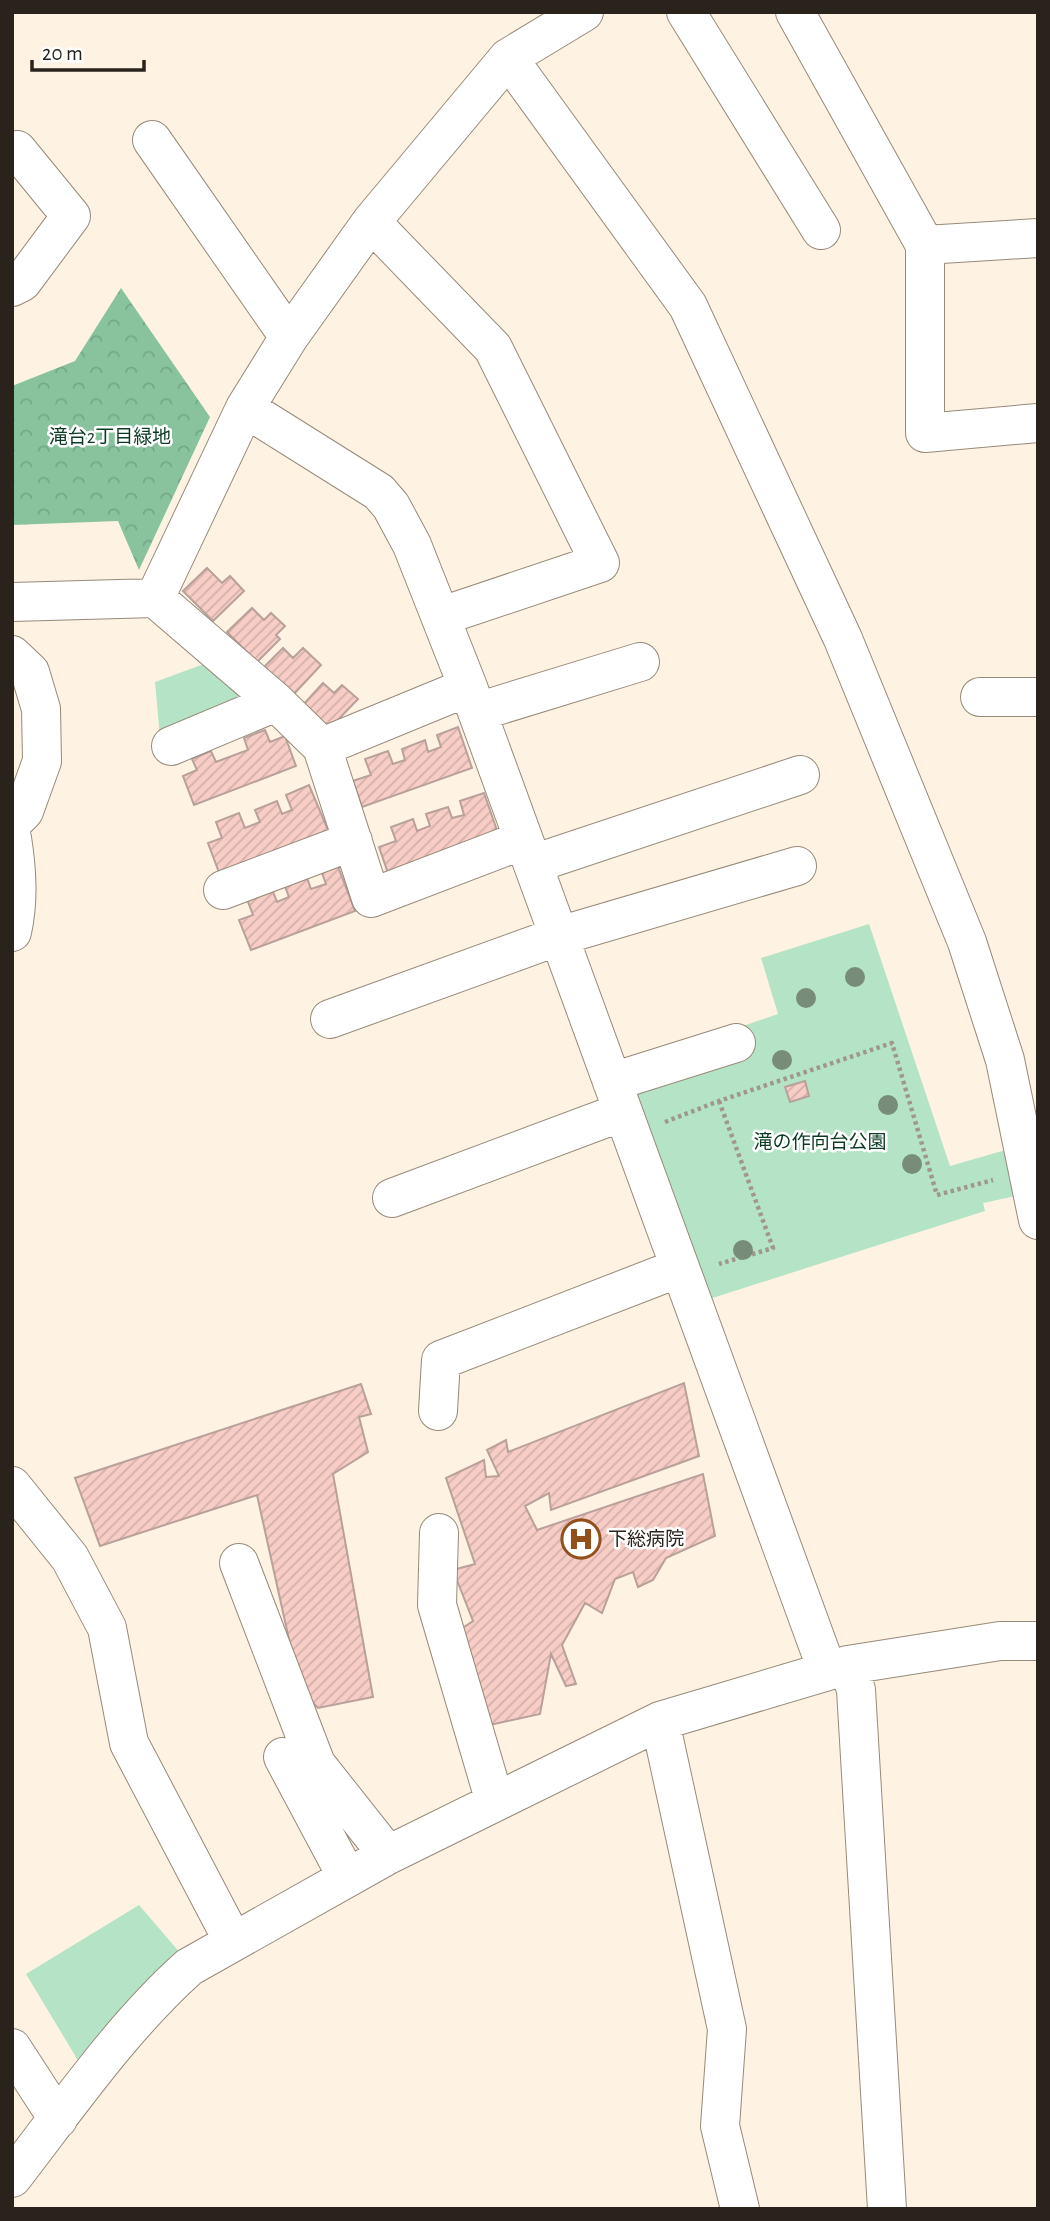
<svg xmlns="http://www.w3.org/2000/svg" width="1050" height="2221" font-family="'Alegreya Sans','Noto Sans JP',sans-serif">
<defs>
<pattern id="forest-crowns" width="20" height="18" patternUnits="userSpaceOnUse" patternTransform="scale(1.75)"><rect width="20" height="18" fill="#88c39e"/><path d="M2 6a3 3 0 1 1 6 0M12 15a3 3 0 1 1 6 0" fill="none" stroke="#75a788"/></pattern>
<pattern id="building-hatch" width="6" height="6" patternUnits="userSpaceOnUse" patternTransform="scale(1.75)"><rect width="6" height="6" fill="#f7cdc6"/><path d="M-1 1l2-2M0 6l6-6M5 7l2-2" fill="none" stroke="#d4b0aa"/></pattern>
</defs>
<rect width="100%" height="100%" fill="#fef2e3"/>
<path fill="url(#forest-crowns)" d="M 121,288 L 210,417 L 139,570 L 118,521 L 12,525 L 12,386 L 75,361 Z"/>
<path fill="#b4e4c5" d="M 212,661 L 248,695 L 160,737 L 155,682 Z
M 869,924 L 950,1166 L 1009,1149 L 1020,1195 L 983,1203 L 985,1211 L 703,1301 L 630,1102 L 636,1088 L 740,1027 L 778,1014 L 761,958 Z
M 139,1905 L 182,1955 L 79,2062 L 26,1974 Z"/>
<path fill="url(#building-hatch)" stroke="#b9a09b" stroke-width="2" d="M 207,568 L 222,583 L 230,576 L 244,591 L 213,621 L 183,591 Z
M 252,608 L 264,620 L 271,613 L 285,626 L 276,635 L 280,639 L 257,662 L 227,632 Z
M 283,648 L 293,658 L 303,648 L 321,665 L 292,696 L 263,668 Z
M 323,683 L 334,693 L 342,685 L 358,699 L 329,729 L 303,705 Z
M 458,727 L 472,768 L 362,807 L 353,781 L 371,775 L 365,759 L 388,751 L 393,764 L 405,760 L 402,749 L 425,740 L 428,752 L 441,747 L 437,735 Z
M 265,730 L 270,742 L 285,736 L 296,766 L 194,805 L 183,776 L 197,770 L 192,759 L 211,751 L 216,762 L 248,750 L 244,738 Z
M 309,785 L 328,830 L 220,875 L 208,843 L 222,838 L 216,822 L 239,813 L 245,828 L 260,822 L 255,810 L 277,801 L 282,814 L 292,810 L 286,795 Z
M 484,793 L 499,836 L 388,873 L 379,847 L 396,841 L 391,827 L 413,819 L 417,831 L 430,826 L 426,814 L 448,807 L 452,818 L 464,815 L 460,801 Z
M 337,864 L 355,911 L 251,950 L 239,920 L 253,915 L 247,899 L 272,889 L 277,902 L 289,897 L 284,884 L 306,875 L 311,889 L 326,884 L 321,870 Z
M 805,1081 L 809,1096 L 790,1102 L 785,1087 Z
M 684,1383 L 699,1456 L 551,1510 L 549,1493 L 525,1506 L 537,1530 L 703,1474 L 715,1536 L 666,1558 L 653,1580 L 638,1587 L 633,1572 L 615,1579 L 602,1613 L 585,1603 L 562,1645 L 576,1684 L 566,1686 L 551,1654 L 540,1714 L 485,1726 L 461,1629 L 473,1621 L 453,1570 L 475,1564 L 446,1478 L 484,1460 L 486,1477 L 499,1476 L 487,1450 L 506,1440 L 508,1452 Z
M 361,1384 L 371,1414 L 359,1417 L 368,1452 L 333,1474 L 373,1697 L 318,1708 L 300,1689 L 257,1495 L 100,1546 L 75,1478 Z"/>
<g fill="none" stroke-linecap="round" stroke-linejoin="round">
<g stroke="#988a79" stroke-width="40">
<path id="minor" d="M 686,12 L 821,230
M 795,12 L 925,245 L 925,433 L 1038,423
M 508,58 L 688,306 L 843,639 L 967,942 L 1005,1060 L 1038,1220
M 152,140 L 289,337
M 371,222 L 493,348 L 600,563 L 442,616
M 925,245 L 1038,238
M 12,287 L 22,282 L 71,216 L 17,150
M 245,408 L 379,492 L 391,506 L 412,545 L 468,687 L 827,1670
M 155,598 L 276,702 L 322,747 L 371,898 L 523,840
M 12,602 L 155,598 L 245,408 L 289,337 L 371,222 L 508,58 L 584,12
M 12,655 L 30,672 L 41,709 L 42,761 L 24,811 L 12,823
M 980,697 L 1038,697
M 477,712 L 640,662
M 171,746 L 276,702
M 322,747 L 468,687
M 12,838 C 17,870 19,900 12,932
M 533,864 L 800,775
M 223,890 L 353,841
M 330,1019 L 559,936 L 797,866
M 612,1082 L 736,1043
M 392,1198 L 622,1112
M 438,1411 L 441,1360 L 679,1268
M 12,1486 L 70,1558 L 107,1628 L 129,1743 L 233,1941
M 439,1533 L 437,1605 L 495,1802
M 239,1563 L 316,1764 L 388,1855
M 848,1665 L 856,1690 L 887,2209
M 660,1721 L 727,2029 L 720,2126 L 740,2209
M 283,1757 L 347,1877
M 12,2048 L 58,2119
M 12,2178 C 67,2107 122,2027 189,1967 L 388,1855 L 660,1721 L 848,1665 L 1000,1641 L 1038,1641"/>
</g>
<path stroke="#a0978b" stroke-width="4.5" stroke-dasharray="3.5 3.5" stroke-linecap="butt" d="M 719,1101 L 773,1248 L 719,1264
M 665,1122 L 719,1101 L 892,1043 L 937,1195 L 993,1180"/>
<use href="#minor" stroke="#fff" stroke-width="38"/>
</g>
<g fill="#788d79">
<circle cx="855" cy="977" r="10"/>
<circle cx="806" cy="998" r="10"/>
<circle cx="782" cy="1060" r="10"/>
<circle cx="888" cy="1105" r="10"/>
<circle cx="912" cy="1164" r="10"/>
<circle cx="743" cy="1250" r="10"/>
</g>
<defs>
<g id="hospital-ring" transform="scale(2.0125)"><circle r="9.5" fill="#fff" stroke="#91501b" stroke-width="1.5"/><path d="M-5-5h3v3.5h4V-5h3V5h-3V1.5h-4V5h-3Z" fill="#91501b"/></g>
</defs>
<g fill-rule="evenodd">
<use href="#hospital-ring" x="581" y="1539"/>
</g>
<g text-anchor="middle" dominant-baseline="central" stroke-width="5" stroke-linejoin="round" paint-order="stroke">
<g font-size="19" fill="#0b3b22" stroke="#fff">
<text x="110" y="437">滝台2丁目緑地</text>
<text x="820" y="1142">滝の作向台公園</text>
</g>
<g font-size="19" fill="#29231c" stroke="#fff" text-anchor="start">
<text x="608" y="1539">下総病院</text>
</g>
</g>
<rect width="1050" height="2221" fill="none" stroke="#29231c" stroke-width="28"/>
<path d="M32 60v10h112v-10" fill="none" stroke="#29231c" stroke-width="3.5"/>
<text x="42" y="60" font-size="21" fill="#29231c" stroke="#ffffff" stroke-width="5" paint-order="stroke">20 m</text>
</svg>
